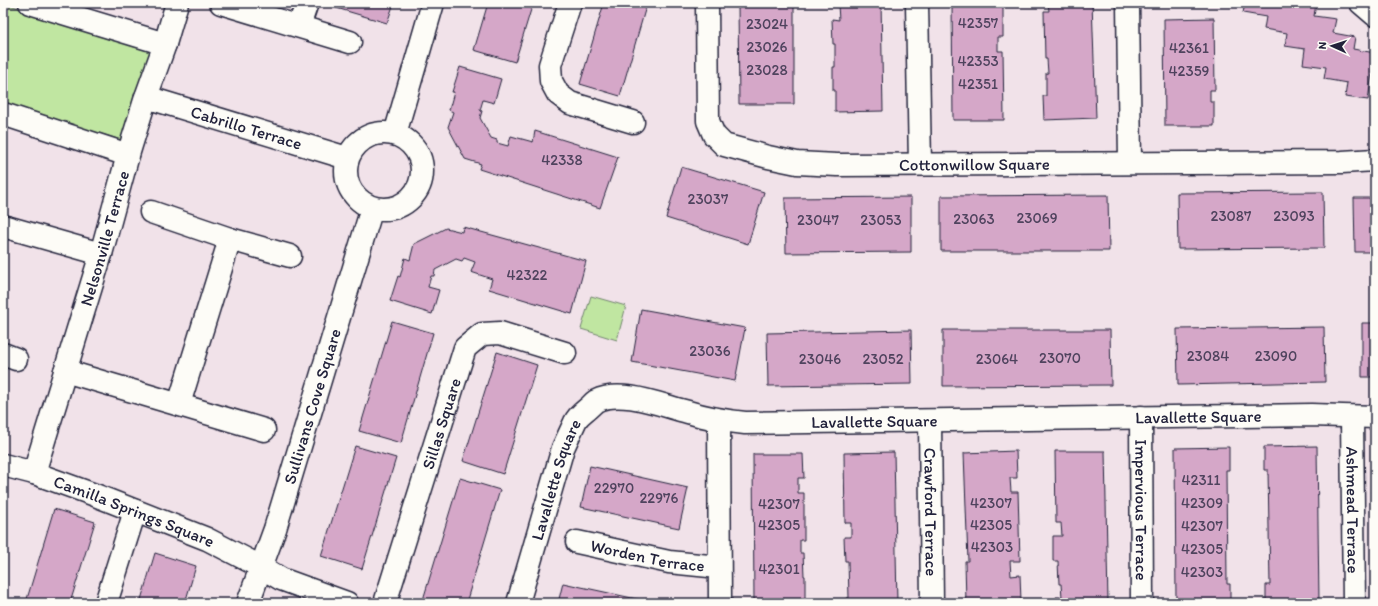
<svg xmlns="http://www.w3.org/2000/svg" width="1378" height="606" font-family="Itim,sans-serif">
<rect width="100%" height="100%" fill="#f1e2e9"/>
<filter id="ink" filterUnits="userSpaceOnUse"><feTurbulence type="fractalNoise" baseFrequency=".025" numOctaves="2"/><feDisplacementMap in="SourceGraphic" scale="8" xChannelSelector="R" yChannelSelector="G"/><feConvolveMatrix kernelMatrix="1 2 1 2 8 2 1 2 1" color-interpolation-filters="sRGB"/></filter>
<g filter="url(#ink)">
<path fill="#c0e6a1" stroke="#71846e" d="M 3,3 L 156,51 L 128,142 L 3,104 Z
M 591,296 L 626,306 L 617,340 L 581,329 Z"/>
<path fill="#d5a7c8" stroke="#22223b" d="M 334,3 L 394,3 L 387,23 L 333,7 Z
M 488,3 L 533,3 L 515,62 L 474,50 Z
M 604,3 L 647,3 L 620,96 L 580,84 Z
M 738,3 L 794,3 L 794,104 L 739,104 Z
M 832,3 L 881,3 L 883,111 L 835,112 L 835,90 L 833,90 L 833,67 L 835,67 L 835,44 L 833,44 L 832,19 L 839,20 L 838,5 L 832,5 Z
M 952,3 L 1003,3 L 1003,37 L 998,37 L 998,51 L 1003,51 L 1004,120 L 953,120 Z
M 1048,3 L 1092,3 L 1096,118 L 1044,120 L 1043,96 L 1046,96 L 1046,73 L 1048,73 L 1047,59 L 1045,59 L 1044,11 L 1049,11 Z
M 1245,3 L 1316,4 L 1314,16 L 1336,19 L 1333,33 L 1355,37 L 1353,49 L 1375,53 L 1368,100 L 1345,97 L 1347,83 L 1324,79 L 1326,67 L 1303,64 L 1305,49 L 1285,46 L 1287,33 L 1264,29 L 1266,17 L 1243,13 Z
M 1214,18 L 1215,90 L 1210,90 L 1210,102 L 1214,102 L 1214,126 L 1165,126 L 1164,19 Z
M 460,67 L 501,79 L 494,103 L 483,100 L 480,110 L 482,111 L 480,118 L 491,138 L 497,140 L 497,143 L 508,146 L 511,136 L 533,142 L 535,131 L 618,157 L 600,208 L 479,169 L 481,164 L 465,159 L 448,127 L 453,112 L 449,110 L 454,92 L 452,92 Z
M 681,167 L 764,192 L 748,244 L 666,218 Z
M 1323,192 L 1324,248 L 1178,249 L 1177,193 Z
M 1108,195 L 1109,251 L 941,251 L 941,196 Z
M 911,197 L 911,252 L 786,253 L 785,198 Z
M 1354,198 L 1375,198 L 1375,252 L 1355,252 Z
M 463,227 L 586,261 L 572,314 L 489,289 L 492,279 L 471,272 L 475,262 L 464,258 L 462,261 L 456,259 L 435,270 L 434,276 L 431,276 L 428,287 L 439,290 L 432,314 L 390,301 L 398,276 L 400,277 L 405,258 L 410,260 L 414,244 L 446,228 L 462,232 Z
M 641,309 L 745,328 L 735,381 L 632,362 Z
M 392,321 L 433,333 L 401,443 L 359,431 Z
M 1362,323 L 1375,323 L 1375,377 L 1362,377 Z
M 1324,327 L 1325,382 L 1178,385 L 1177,329 Z
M 911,330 L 912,384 L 768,386 L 767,333 Z
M 943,330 L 1110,330 L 1111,385 L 943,386 Z
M 497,352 L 537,365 L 503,474 L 463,461 Z
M 355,446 L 396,458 L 362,569 L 321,556 Z
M 1317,446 L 1319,603 L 1266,603 L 1266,585 L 1270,585 L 1268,470 L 1264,470 L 1264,447 Z
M 1229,447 L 1229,470 L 1226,470 L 1227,584 L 1230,584 L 1230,603 L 1176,603 L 1175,448 Z
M 1016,451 L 1017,478 L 1010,478 L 1011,492 L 1018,492 L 1020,561 L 1010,561 L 1011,576 L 1020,575 L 1021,601 L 1015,601 L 1015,603 L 966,603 L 965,561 L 968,561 L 964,453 Z
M 1055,451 L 1105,451 L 1108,603 L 1057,603 L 1056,597 L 1062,597 L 1061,584 L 1059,584 L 1058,561 L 1053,561 L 1053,536 L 1062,536 L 1061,523 L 1056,523 Z
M 894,452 L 897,603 L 846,603 L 846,598 L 849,598 L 848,561 L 845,561 L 844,537 L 851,537 L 851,523 L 845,523 L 844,453 Z
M 753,454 L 803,454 L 804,478 L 798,478 L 798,493 L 804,493 L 804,540 L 800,540 L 800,553 L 803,553 L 804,576 L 805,576 L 805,602 L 803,602 L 803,603 L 754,603 Z
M 590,466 L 688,488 L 679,528 L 581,507 Z
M 460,478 L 500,490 L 466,603 L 422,603 Z
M 54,509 L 95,522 L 70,603 L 40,603 L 27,599 Z
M 155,553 L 196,566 L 185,603 L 140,603 Z
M 563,583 L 655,603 L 558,603 Z"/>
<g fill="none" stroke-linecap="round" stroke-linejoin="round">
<g stroke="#22223b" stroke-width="25">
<g id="minor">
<path d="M 30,3 L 165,44"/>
<path d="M 221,3 L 350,42"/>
<path d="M 570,3 L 550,65 L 551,81 L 558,94 L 570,103 L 633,122"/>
<path id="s1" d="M 707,3 L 708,121 L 714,135 L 724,145 L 768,157 L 797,163 L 837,165 L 1342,162 L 1375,160"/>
<path d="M 917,3 L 920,164"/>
<path d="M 1128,3 L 1130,162"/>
<path d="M 1361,3 L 1375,15"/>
<path d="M 299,26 L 307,3"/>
<path id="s2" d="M 146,97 L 347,158"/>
<path d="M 3,114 L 128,155"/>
<circle cx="384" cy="171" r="38"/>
<path d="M 395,134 L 433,3"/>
<path d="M 151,212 L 230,239 L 290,256"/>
<path d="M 3,226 L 101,254"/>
<path d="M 3,354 L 16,359"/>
<path d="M 65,371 L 264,430"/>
<path d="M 179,404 L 230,239"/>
<path id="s3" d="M 1141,417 L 1142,603"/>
<path id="s4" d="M 1352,417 L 1354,603"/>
<path d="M 719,420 L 720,603"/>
<path id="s5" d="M 930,421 L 932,603"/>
<path id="s6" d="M 3,465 L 34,473 L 95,495 L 207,539 L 261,567 L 281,579 L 347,603"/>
<path id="s7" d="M 34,473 L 101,254 L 128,155 L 146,97 L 165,44 L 177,3"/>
<path id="s8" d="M 577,542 L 669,562 L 719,567"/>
<path d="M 106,603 L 135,511"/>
<path id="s9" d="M 248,603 L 275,529 L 372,208"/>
<path id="s10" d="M 385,603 L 465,348 L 482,334 L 500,333 L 565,353"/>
<path id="s11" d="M 518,603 L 563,448 L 575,422 C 577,417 582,413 587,409 C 590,407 593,403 596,401 C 621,388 663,406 688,412 C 707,418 726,421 745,423 L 1311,415 L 1375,417"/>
</g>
</g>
<use href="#minor" stroke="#fdfcf7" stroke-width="22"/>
</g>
</g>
<g text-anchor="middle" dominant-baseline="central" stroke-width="3" stroke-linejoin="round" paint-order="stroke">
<g font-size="15" fill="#4f435e">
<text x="978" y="23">42357</text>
<text x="767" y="24">23024</text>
<text x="767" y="47">23026</text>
<text x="1189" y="48">42361</text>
<text x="978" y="61">42353</text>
<text x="767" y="70">23028</text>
<text x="1189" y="71">42359</text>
<text x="978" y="84">42351</text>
<text x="562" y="160">42338</text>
<text x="708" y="199">23037</text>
<text x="1231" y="216">23087</text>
<text x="1294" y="216">23093</text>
<text x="1037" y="218">23069</text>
<text x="974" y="219">23063</text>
<text x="818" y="220">23047</text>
<text x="881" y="220">23053</text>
<text x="527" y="275">42322</text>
<text x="710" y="351">23036</text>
<text x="1208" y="356">23084</text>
<text x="1276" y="356">23090</text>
<text x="1060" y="358">23070</text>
<text x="820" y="359">23046</text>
<text x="883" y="359">23052</text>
<text x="997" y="359">23064</text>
<text x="1201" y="480">42311</text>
<text x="614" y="488">22970</text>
<text x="659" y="498">22976</text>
<text x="991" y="503">42307</text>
<text x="1202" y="503">42309</text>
<text x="779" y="504">42307</text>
<text x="779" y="525">42305</text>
<text x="991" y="525">42305</text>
<text x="1202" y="526">42307</text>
<text x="992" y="547">42303</text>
<text x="1202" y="549">42305</text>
<text x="779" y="569">42301</text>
<text x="1202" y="572">42303</text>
</g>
<g font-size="17" fill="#22223b" stroke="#fdfcf7">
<text stroke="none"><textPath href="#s2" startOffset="105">Cabrillo Terrace</textPath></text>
<text stroke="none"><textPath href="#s1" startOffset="400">Cottonwillow Square</textPath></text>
<text stroke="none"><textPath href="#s7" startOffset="245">Nelsonville Terrace</textPath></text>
<text stroke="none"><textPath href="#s9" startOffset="207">Sullivans Cove Square</textPath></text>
<text stroke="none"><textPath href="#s11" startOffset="826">Lavallette Square</textPath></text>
<text stroke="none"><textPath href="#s11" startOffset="502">Lavallette Square</textPath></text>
<text stroke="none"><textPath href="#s10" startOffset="188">Sillas Square</textPath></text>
<text stroke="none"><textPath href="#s11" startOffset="129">Lavallette Square</textPath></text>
<text stroke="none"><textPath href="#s3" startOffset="93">Impervious Terrace</textPath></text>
<text stroke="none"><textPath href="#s4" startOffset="93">Ashmead Terrace</textPath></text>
<text stroke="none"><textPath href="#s6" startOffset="139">Camilla Springs Square</textPath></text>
<text stroke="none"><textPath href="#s5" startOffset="91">Crawford Terrace</textPath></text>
<text stroke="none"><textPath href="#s8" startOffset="72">Worden Terrace</textPath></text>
</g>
</g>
<rect width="1378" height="606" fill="none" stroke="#fdfcf7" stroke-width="16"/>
<rect x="8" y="8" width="1362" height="590" fill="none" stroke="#22223b" stroke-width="1.5" filter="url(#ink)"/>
<g transform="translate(1332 46) rotate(273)" stroke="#fdfcf7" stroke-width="3" paint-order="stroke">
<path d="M0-3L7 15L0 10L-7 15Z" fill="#22223b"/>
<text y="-6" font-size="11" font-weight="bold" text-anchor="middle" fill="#22223b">N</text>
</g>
</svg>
